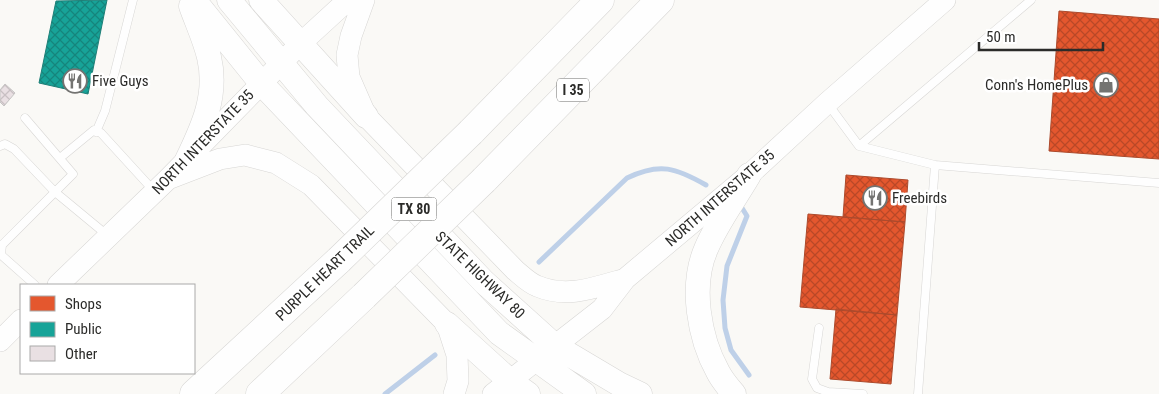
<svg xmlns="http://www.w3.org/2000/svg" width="1159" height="394" font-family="'Roboto Condensed',sans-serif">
<defs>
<pattern id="shops-cross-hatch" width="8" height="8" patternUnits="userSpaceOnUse" patternTransform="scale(1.25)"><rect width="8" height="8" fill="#e4572e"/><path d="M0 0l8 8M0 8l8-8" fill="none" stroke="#b94827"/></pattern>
<pattern id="public-cross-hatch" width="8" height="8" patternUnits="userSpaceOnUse" patternTransform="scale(1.25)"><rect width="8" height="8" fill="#17a398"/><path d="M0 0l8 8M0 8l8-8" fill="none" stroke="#15857c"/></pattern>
<pattern id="building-cross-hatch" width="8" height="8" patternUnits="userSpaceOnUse" patternTransform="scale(1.25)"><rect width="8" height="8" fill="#e9e0e3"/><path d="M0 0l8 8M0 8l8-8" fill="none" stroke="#c8c0c3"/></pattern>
</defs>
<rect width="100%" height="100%" fill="#faf9f6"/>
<path fill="url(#shops-cross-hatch)" stroke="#ac4a2c" d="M 1059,11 L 1159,19 L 1159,159 L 1049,151 Z
M 846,175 L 908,180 L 905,222 L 843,217 Z
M 808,214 L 905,222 L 897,315 L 800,307 Z
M 836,309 L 897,315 L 891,384 L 830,379 Z"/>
<path fill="url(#public-cross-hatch)" stroke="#1d7f77" d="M 107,0 L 88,94 L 39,83 L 56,1 Z"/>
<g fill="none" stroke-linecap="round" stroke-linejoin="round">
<path stroke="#bed0e8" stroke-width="5" d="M 742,208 L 747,216 L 727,266 L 723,300 L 725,328 L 731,350 L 749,375
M 539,262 L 627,178 C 660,162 676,168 706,185
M 385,394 L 435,355"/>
</g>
<path fill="url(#building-cross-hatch)" stroke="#c6c5c4" d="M 5,84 L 15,93 L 4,106 L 0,102 L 0,90 Z"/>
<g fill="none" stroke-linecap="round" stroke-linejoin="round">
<g stroke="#d7d6d4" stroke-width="9">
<path id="lane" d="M 828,104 L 859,146 L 935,165 L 918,394
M 96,132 L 105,111 L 133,0
M 0,146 L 5,144 L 14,149 L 55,192 L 107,235
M 859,146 L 1031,0
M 60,158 L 94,130 L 101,133 L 154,191
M 935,165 L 1159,183
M 0,254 L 35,285
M 1,254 L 2,245 L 73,174 L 25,118
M 819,328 L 812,379 L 817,388 L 828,392 L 863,394"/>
</g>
<g stroke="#d7d6d4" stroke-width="22">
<path id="secondary" d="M 364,0 L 351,36 L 347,55 L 349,77 L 366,116 L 515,270 C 521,275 529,283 537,286 C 567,299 596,287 625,279
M 168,179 L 220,159 L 245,155 L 276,163 L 311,185 L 447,324 L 457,355 L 458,381 L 454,394
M 58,285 L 168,179 L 300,44 L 348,0
M 0,341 L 21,320
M 493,394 L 602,309 L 625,279 L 749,175 L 827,103 L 945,0"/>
</g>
<g stroke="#d7d6d4" stroke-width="25">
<path id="primary" d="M 194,0 L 261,83 L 499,333 L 584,394
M 229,0 L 317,106 L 484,282 L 555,346 L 619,384 L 640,394
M 261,0 L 366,116
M 187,160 C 203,127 218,95 209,57 C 205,40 197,23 191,6
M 447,324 L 510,381 L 528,394
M 734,394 C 728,387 722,380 718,372 C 699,338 690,286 706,249 C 717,223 735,199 749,175"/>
</g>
<g stroke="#d7d6d4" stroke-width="29">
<path id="highway" d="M 471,132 L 600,0
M 484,180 L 660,0
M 194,394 L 339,260
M 260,394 L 364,296"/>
</g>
<use href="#lane" stroke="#fefefe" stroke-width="8"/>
<use href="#secondary" stroke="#fefefe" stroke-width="21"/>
<use href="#primary" stroke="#fefefe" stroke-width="24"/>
<use href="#highway" stroke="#fefefe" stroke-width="28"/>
<g stroke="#d7d6d4" stroke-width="29" stroke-linecap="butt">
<path id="highway-bridge" d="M 339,260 L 471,132
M 364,296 L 484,180"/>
</g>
<use href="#highway-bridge" stroke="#fefefe" stroke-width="28"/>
</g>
<defs>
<g id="restaurant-ring" transform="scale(1.25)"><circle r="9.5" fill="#fff" stroke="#737371" stroke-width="1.5"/><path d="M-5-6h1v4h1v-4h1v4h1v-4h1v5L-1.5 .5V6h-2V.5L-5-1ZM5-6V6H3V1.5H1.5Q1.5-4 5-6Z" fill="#737371"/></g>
<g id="shop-ring" transform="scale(1.25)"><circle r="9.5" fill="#fff" stroke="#737371" stroke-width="1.5"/><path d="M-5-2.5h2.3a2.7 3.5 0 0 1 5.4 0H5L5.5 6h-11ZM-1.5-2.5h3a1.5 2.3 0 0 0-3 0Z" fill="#737371"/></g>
</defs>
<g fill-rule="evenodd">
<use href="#restaurant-ring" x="75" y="81"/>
<use href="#shop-ring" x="1106" y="85"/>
<use href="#restaurant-ring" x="875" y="198"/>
</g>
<g text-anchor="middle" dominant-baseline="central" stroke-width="5" stroke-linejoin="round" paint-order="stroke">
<g fill="#fff" stroke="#6b6b69" stroke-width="1">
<rect x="557" y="78.5" width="32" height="23" rx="4"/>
<rect x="391.5" y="197.5" width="45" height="23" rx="4"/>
</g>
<g font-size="14" font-weight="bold" fill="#2b2b29">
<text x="573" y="90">I 35</text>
<text x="414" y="209">TX 80</text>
</g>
<g font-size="15" fill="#2b2b29" stroke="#fff" text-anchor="start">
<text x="92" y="81">Five Guys</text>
<text x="1088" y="85" text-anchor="end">Conn's HomePlus</text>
<text x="892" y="198">Freebirds</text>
</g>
<g font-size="15" fill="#2b2b29" stroke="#fff">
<text transform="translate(203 142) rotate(-46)">NORTH INTERSTATE 35</text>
<text transform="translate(720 198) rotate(-41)">NORTH INTERSTATE 35</text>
<text transform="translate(325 273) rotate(-44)">PURPLE HEART TRAIL</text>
<text transform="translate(480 275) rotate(44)">STATE HIGHWAY 80</text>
</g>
</g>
<rect x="20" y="284" width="175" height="90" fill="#ffffff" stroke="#aaaaa9"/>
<rect x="30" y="296" width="25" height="15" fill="#e4572e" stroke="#aaaaa9"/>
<text x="65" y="309" font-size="15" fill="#2b2b29">Shops</text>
<rect x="30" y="322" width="25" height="15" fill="#17a398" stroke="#aaaaa9"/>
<text x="65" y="334" font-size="15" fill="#2b2b29">Public</text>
<rect x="30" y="346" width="25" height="15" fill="#e9e0e3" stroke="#aaaaa9"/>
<text x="65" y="359" font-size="15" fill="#2b2b29">Other</text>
<path d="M979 42v8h124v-8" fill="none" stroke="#2b2b29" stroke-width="2.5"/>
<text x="986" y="42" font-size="15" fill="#2b2b29" stroke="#ffffff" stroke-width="4" paint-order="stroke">50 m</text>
</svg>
